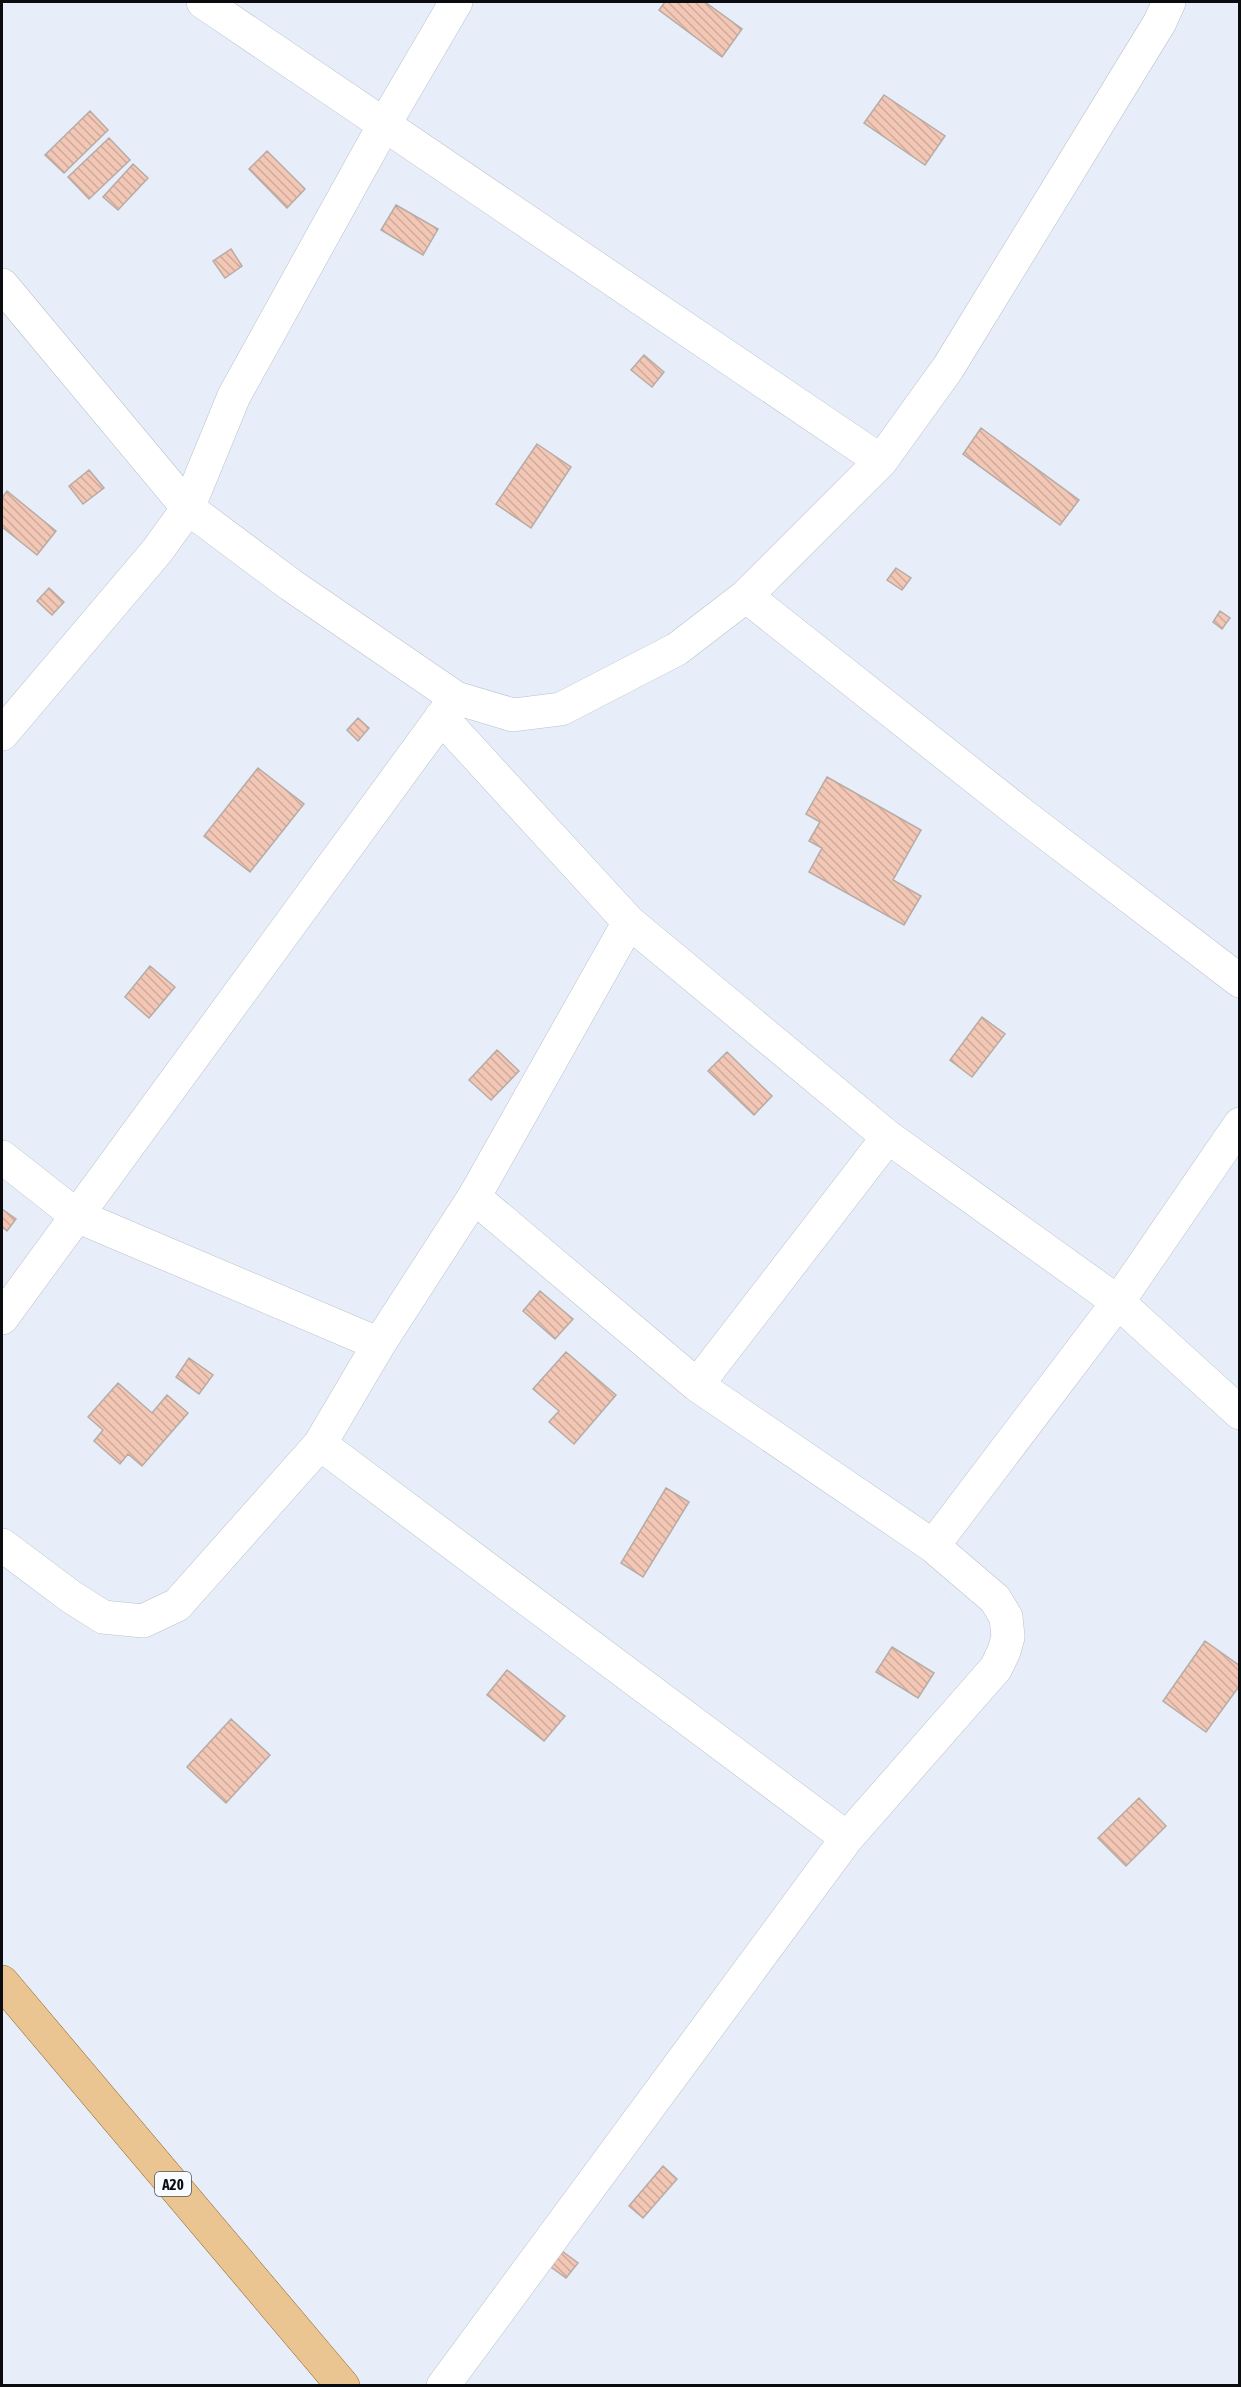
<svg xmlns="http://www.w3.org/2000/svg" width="1241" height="2387" font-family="'Asap Condensed',sans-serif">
<defs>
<pattern id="building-back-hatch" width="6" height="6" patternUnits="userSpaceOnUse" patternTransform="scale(1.5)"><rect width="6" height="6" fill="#f3c7b5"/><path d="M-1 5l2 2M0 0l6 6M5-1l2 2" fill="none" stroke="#cfaa9a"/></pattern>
</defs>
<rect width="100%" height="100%" fill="#e7eef9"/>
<path fill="url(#building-back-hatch)" stroke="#b7aba5" stroke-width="1.5" d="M 665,2 L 705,2 L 742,29 L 722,57 L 659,10 Z
M 884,95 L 945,136 L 925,165 L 864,123 Z
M 90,111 L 108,130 L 64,173 L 45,155 Z
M 109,138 L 130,160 L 89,199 L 68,177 Z
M 267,151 L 305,189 L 287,208 L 249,169 Z
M 133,164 L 148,178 L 118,210 L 103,197 Z
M 396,205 L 438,229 L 423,255 L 381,230 Z
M 231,249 L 242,266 L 225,278 L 213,261 Z
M 644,355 L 664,372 L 652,387 L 631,370 Z
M 981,428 L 1079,500 L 1060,525 L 963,454 Z
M 537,444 L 571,467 L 531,528 L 496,504 Z
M 89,470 L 104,488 L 83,504 L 69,486 Z
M 7,491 L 56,531 L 37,555 L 2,527 L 2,498 Z
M 896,568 L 911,578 L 902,590 L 887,580 Z
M 49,588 L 64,602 L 52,615 L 37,601 Z
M 1220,611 L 1230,618 L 1222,629 L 1213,622 Z
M 358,718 L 369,728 L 358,741 L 347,730 Z
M 258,768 L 304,804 L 250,872 L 204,836 Z
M 827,777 L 921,830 L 893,880 L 921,896 L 904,925 L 809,872 L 822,848 L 809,841 L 820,822 L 806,814 Z
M 150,966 L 175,987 L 149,1018 L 125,997 Z
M 982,1017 L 1005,1034 L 972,1077 L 950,1060 Z
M 497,1050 L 519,1071 L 491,1100 L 469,1080 Z
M 727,1052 L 772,1096 L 754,1115 L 708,1071 Z
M 2,1209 L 16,1219 L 7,1231 L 2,1227 Z
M 540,1291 L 573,1319 L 555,1339 L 523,1311 Z
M 566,1352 L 616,1395 L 574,1444 L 549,1422 L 559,1411 L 533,1389 Z
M 189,1358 L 213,1375 L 199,1394 L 176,1377 Z
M 118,1383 L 152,1413 L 167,1395 L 188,1413 L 142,1466 L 128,1454 L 120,1464 L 94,1441 L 103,1430 L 88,1417 Z
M 666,1488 L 689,1502 L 643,1577 L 621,1563 Z
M 1205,1641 L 1240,1666 L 1240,1685 L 1206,1732 L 1163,1701 Z
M 892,1647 L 934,1673 L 918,1698 L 876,1672 Z
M 507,1670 L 565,1716 L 544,1741 L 487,1695 Z
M 231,1719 L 270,1755 L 226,1803 L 187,1767 Z
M 1139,1798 L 1166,1826 L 1126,1866 L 1098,1838 Z
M 663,2166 L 677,2179 L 643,2218 L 629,2206 Z
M 562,2251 L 578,2263 L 566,2278 L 551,2267 Z"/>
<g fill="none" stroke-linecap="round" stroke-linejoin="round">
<g stroke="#bbc1cb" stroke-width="34">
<path id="street" d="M 203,2 L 881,461
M 2,285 L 188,508 L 234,396 L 384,125 L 456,2
M 746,596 L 1024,816 L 1240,981
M 441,717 L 629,922 L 888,1137 L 1118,1302 L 1240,1413
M 2,734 L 157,551 L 188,508 L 291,585 L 456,698 L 513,715 L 561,709 L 677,649 L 746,596 L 881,461 L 948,368 L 1160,22 L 1169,2
M 2,1157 L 77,1216 L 379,1344
M 2,1318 L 454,700
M 697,1385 L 888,1137
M 320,1444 L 847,1838
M 2,1545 L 70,1596 L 103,1617 L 143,1621 L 177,1605 L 320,1444 L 379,1344 L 474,1197 L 629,922
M 933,1546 L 1118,1302 L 1240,1124
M 443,2386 L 847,1838 L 996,1668 L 1004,1651 L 1008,1637 L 1006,1617 L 995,1599 L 933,1546 L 697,1385 L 474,1197"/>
</g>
<g stroke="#946b33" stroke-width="34">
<path id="primary" d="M 2,1982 L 343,2386"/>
</g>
<use href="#street" stroke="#fff" stroke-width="33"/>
<use href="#primary" stroke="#ebc591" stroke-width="33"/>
</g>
<g text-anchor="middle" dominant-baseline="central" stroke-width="6" stroke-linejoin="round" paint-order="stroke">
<rect fill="#f8fbff" stroke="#515457" stroke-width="1.5" x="155" y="2172" width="36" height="24" rx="4.5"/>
<g font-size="15" font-weight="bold" fill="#0a0c0f">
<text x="173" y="2184">A20</text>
</g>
</g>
<rect width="1241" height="2387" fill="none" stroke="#0a0c0f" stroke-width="6"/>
</svg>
